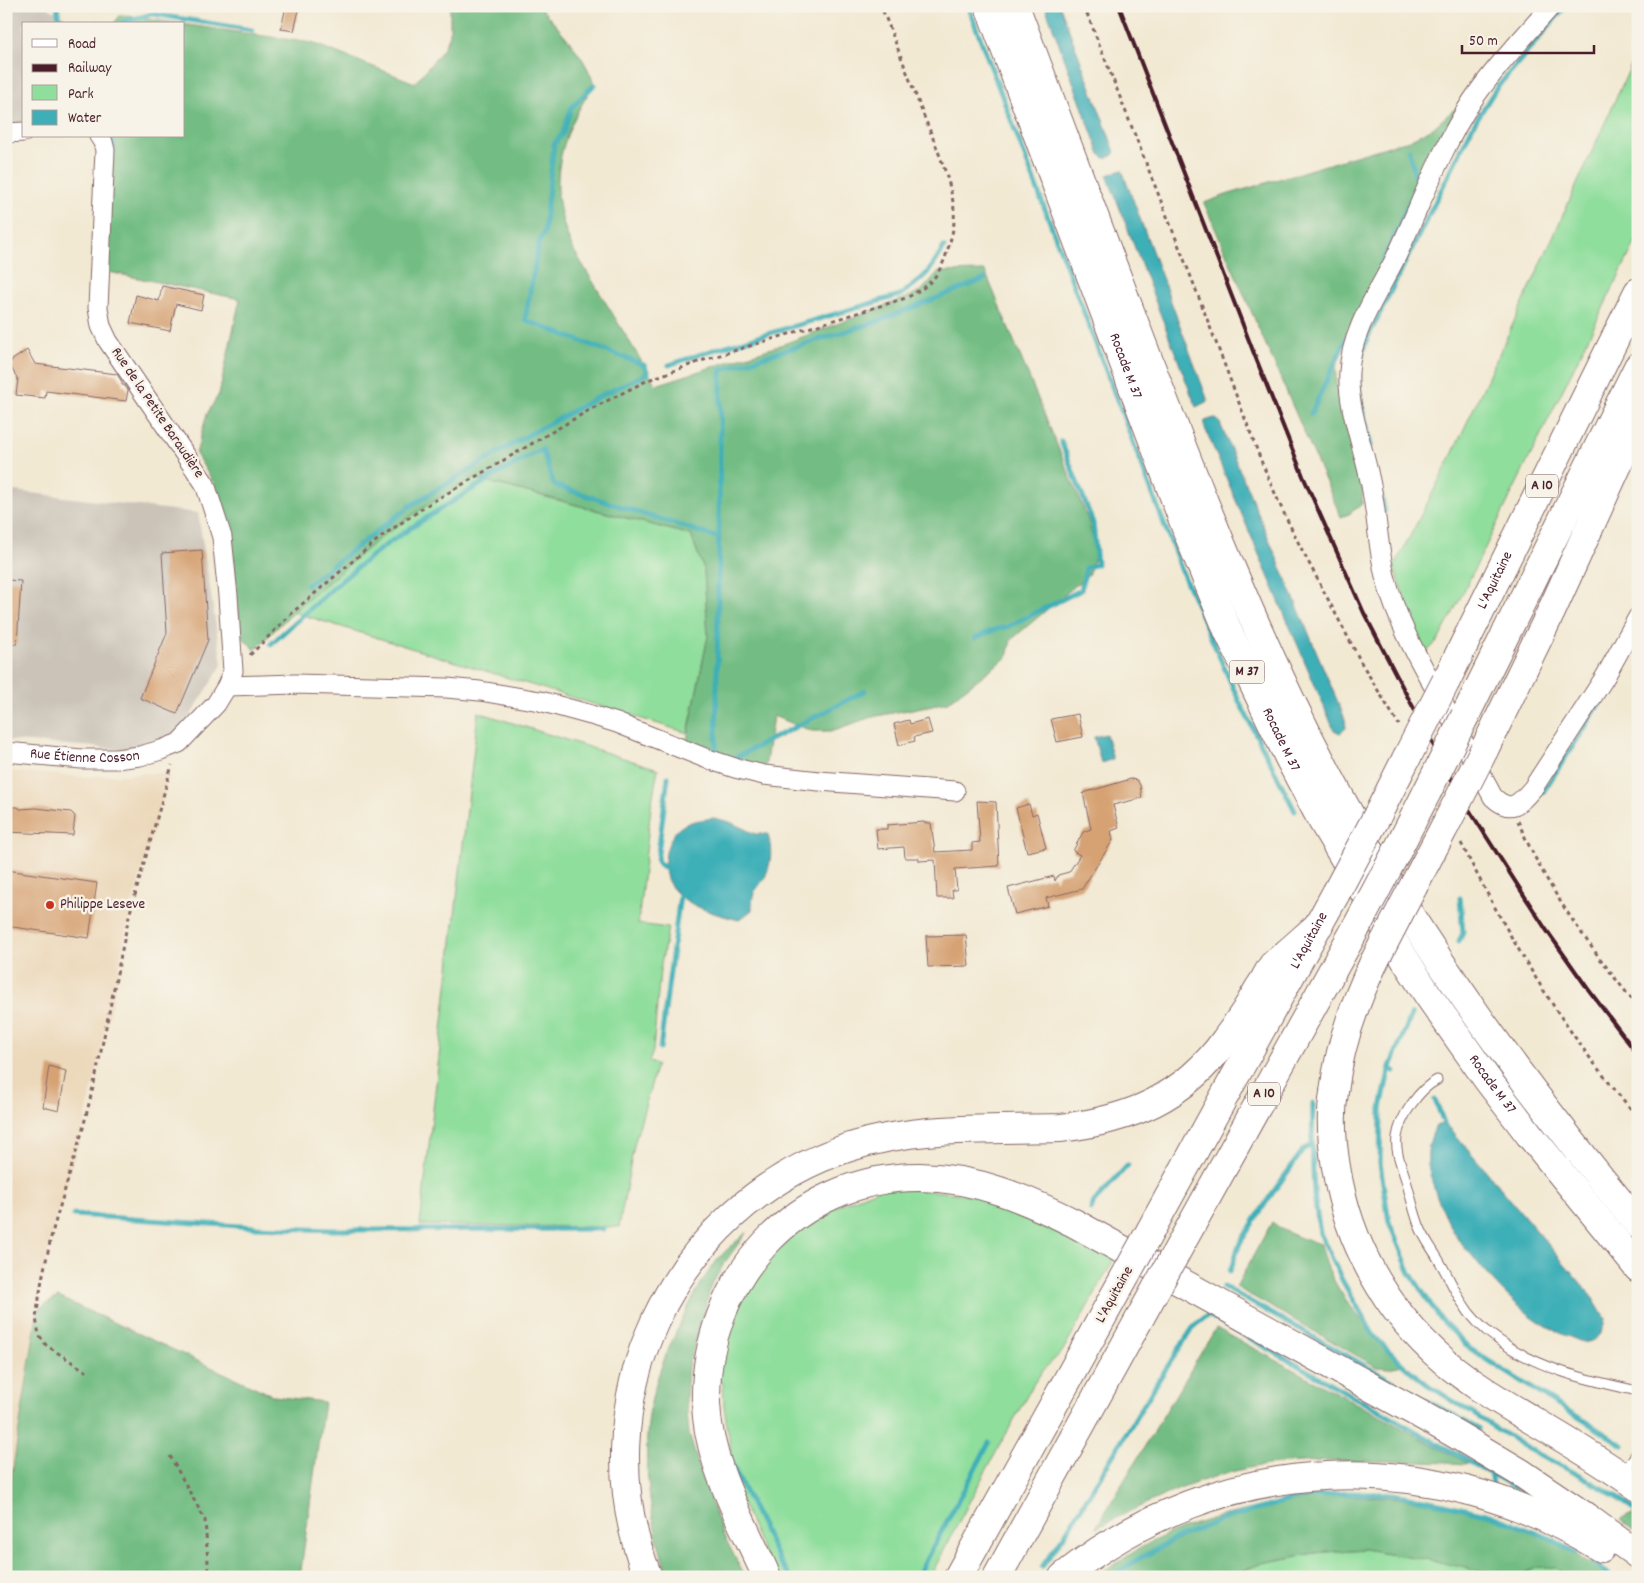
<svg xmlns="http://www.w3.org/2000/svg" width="1644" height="1583" font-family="Dekko,sans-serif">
<rect width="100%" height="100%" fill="#f7f3e8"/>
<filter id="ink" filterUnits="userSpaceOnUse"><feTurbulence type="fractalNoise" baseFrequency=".02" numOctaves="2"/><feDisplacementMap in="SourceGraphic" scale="10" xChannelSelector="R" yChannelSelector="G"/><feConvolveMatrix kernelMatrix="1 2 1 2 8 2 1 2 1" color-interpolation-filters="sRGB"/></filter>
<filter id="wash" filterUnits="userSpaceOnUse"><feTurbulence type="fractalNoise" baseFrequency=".0096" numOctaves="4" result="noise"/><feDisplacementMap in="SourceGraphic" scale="20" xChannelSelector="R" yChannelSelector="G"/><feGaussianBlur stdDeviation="1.12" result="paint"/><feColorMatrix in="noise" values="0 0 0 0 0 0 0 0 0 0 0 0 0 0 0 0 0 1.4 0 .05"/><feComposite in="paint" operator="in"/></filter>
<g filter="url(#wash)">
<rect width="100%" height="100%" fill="#f2e9d3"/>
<path fill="#ecd8ba" d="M 6,771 L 82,777 L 170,772 L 129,916 L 113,999 L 82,1132 L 52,1233 L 42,1279 L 6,1512 Z"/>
<path fill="#cbc3b8" d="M 6,6 L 45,6 L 77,24 L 24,24 L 24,134 L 6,135 Z
M 6,490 L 198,513 L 222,665 L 180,732 L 131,750 L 6,740 Z"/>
<path fill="#8fde9c" stroke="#6c7e64" d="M 1638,50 L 1638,237 L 1453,613 L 1439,639 L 1425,654 L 1413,623 L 1394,567 L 1449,461 L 1533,281 Z
M 473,478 L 691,535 L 704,570 L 708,636 L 688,733 L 293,612 L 382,536 L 429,504 Z
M 478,712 L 658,769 L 651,807 L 638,924 L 668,928 L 660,970 L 653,1051 L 649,1062 L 657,1064 L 634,1145 L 619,1227 L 420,1225 Z
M 884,1187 L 1000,1197 L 1116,1256 L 1062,1352 L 1045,1368 L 1034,1383 L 975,1491 L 930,1577 L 774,1577 L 725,1464 L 732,1457 L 724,1407 L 723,1383 L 714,1379 L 746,1280 L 803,1220 Z
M 1364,1549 L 1522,1575 L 1538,1567 L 1556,1567 L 1567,1577 L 1228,1577 L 1262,1563 L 1314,1553 Z"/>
<path fill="#73bd84" stroke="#5e6e58" d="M 450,6 L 539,6 C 558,28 587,57 594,85 C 558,138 545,188 573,249 L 656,385 L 781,345 L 906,298 L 922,290 L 938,272 L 985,271 L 1089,522 L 1096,554 L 1088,575 L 1011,640 L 1007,657 L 948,702 L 872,717 L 831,731 L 812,731 L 773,716 L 764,775 L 685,750 L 708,636 L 704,570 L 691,535 L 474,478 L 429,504 L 382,536 L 293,612 L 255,650 L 241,636 L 232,538 L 215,485 L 196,454 L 207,414 L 219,394 L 240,299 L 99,270 L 99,136 L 184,136 L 184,24 L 114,24 L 120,15 L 312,43 L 415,83 L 442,51 L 450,35 Z
M 1458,106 L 1386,263 L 1343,349 L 1336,367 L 1336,383 L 1363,486 L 1362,504 L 1349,514 L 1341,517 L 1204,203 L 1226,195 L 1409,140 L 1433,128 Z
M 1272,1222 C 1287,1234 1302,1239 1321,1244 C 1323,1252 1325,1261 1329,1270 C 1343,1303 1378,1340 1403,1365 L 1388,1368 L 1377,1367 L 1236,1287 Z
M 747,1232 L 725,1262 L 711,1286 L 688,1367 L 686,1400 L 689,1434 L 701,1473 L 722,1532 L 745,1577 L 668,1577 C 650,1523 639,1449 653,1394 C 659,1370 668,1349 679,1326 C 690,1303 702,1278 719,1258 C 727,1249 738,1240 747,1232 Z
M 58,1297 L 274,1396 L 324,1402 L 300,1577 L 6,1577 L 6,1512 L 38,1309 Z
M 1216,1328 L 1469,1464 C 1432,1462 1396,1461 1359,1461 C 1319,1461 1278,1461 1239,1470 C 1188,1482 1141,1505 1095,1529 Z
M 1327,1495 L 1391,1497 L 1444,1504 L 1490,1515 L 1550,1538 L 1612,1577 L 1567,1577 L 1556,1567 L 1538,1567 L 1522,1575 L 1493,1574 L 1420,1558 L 1364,1549 L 1314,1553 L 1262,1563 L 1228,1577 L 1097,1577 C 1113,1565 1131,1553 1149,1543 C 1204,1515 1267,1506 1327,1495 Z
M 1638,1511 L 1638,1534 L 1620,1520 Z"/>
<path fill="#3eafb7" stroke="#446771" d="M 1045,6 L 1060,6 L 1115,152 L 1112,156 L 1105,158 L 1100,155 Z
M 1122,170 L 1208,401 L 1196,407 L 1107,175 Z
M 1214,418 L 1219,421 L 1345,719 L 1346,728 L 1340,733 L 1334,730 L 1204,426 L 1205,421 Z
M 1106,734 L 1113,759 L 1101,763 L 1094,737 Z
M 714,818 L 730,822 L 755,834 L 768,834 C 772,848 772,863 765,877 C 764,881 760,883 758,887 C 752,894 752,901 752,910 L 739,920 C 719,915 695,909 679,895 C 676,892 671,887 669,883 C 660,867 666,837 681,827 C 690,820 703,820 714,818 Z
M 1444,1123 L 1450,1128 L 1591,1295 L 1605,1319 C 1603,1329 1600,1339 1588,1342 C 1583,1343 1575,1339 1570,1337 C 1530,1322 1500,1291 1474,1258 C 1468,1250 1460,1243 1455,1234 C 1445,1218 1429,1181 1428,1163 C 1427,1149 1430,1138 1436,1126 Z"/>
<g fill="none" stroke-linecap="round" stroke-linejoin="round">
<path stroke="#3eafb7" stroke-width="5" d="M 57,6 L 59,18 L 70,24
M 968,6 L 1183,574 L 1239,701 L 1295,811
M 123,24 L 123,22 L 152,14 L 252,30
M 113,151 L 114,136
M 1381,266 L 1417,185 L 1409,150
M 669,365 L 713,350 L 900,295 C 924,278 930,273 944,247
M 1311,414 L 1347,337
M 1371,445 C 1362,406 1352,380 1366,341 L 1474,124 L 1495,90 L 1566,6
M 1382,497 L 1385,511
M 307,585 L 410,506 L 521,439 L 600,396 L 648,373 L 644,365 L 525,320 L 539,242 L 544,232 L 554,144 L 563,133 L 571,108 L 594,85
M 975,638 L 996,629 L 1007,627 L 1081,590 L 1086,568 L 1097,564 L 1093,523 L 1061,441
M 271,644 C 310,609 349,571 393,540 C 441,507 492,477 542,449 L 554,485 L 719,538
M 716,754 L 721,370 L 876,322 L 985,279
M 737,757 L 865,691
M 1543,792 L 1582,732 L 1638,640
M 665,868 L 657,861 L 668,777
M 1459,941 L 1463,933 L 1460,898
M 660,1049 L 680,895
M 1390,1067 L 1381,1108 L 1380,1163 L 1389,1222 L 1410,1273 L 1439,1317 L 1469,1348 L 1506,1372 L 1623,1445
M 1394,1071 L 1390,1067 L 1412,1014
M 1435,1100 L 1444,1123
M 1313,1103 L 1312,1145 L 1314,1195 L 1320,1233 L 1342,1280 L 1374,1336 L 1403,1365 L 1428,1385 L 1525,1447 L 1604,1489 L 1638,1512
M 1091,1210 L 1094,1202 L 1128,1165
M 74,1215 L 255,1227 L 333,1230 L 604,1229
M 1230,1271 L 1240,1243 L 1269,1198 L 1304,1149 L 1312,1145
M 1224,1287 L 1478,1429
M 731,1463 L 779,1561 L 790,1577
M 1490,1473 L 1525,1492
M 1593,1564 L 1612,1577
M 1042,1567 L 1064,1536 L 1160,1378 L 1194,1326 L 1208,1315 L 1490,1473 L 1492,1484
M 917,1577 L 989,1443
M 1111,1577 L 1135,1561 L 1179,1537 L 1221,1520 L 1300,1497 L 1348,1493 L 1393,1494 L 1444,1504 L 1490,1515 L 1550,1538 L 1575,1553"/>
</g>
<g id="blocks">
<path fill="#d6a273" d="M 286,6 L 300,6 L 294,31 L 281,29 Z
M 162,286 L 204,295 L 201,310 L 176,304 L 170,331 L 130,323 L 136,295 L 159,301 Z
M 27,350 L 35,364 L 117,374 L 122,382 L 122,385 L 124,385 L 128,390 L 126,401 L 46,391 L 45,398 L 16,395 L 18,379 L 8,363 Z
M 202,550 L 208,640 L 177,714 L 140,698 L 167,633 L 162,553 Z
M 6,580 L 21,581 L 17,644 L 6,644 Z
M 1078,714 L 1083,737 L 1057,742 L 1051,719 Z
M 928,719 L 932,733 L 914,737 L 915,741 L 899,745 L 894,724 L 909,720 L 910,724 Z
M 1131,779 L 1137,780 L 1140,785 L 1142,798 L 1113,805 L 1119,828 L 1111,831 L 1113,840 L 1082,889 L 1046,898 L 1048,906 L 1015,914 L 1008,888 L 1054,876 L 1055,881 L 1058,875 L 1069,872 L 1080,855 L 1073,851 L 1083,832 L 1091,829 L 1083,793 Z
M 977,801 L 996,802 L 999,866 L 955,869 L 957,890 L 952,890 L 953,898 L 937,898 L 935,860 L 919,861 L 919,858 L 905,858 L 904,847 L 878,849 L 876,829 L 887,829 L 887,825 L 924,822 L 924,823 L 931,823 L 935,852 L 972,850 L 972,843 L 980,842 Z
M 1029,804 L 1032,815 L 1037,813 L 1046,848 L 1027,852 L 1016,808 Z
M 6,807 L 18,807 L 20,809 L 36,808 L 71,812 L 75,816 L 73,835 L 6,832 Z
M 6,870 L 97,883 L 89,938 L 6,926 Z
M 966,935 L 969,966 L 928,967 L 926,936 Z
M 49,1066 L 66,1071 L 59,1111 L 43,1107 Z"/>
</g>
</g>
<g filter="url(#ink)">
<use href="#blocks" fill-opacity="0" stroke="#856666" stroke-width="1"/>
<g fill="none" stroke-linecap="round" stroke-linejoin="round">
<g stroke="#856666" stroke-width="11">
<path id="lane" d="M 1437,1080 C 1419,1089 1400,1117 1397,1137 C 1395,1151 1401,1164 1405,1177 C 1410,1193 1413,1209 1419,1225 C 1424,1239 1434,1251 1441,1264 C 1448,1276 1454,1289 1461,1301 C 1470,1316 1485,1331 1500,1341 C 1541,1370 1589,1380 1638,1391
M 1623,1473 L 1638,1451"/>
</g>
<g stroke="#856666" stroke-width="21">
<g id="street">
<path d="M 1551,6 C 1524,37 1495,67 1472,101 C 1440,150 1420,207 1395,259 C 1377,294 1351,332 1349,372 C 1347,405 1362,443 1369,476 C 1377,509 1377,543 1385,576 C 1396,619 1417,657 1439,696 C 1457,729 1475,763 1493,797 C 1511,814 1519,804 1533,788 L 1605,677 L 1638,617"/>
<path d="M 6,133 L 24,132"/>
<path d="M 227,686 L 295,684 L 447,688 L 480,691 L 540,701 L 591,715 L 617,723 L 705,758 L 735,768 L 764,775 L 819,781 L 955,791"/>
<path id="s1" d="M 6,752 L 82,759 L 116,759 L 140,756 L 161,750 L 179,743 L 216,704 L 227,686 L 233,671 L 228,596 L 222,537 L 205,484 L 108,341 L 101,326 L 98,308 L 105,150 L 103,142 L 99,136"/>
</g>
</g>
<g stroke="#856666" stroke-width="30">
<g id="highway">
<path id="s2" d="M 989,6 L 1189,536 L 1228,631 L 1288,756 L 1320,817 L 1390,936 L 1428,995 L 1487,1079 L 1529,1134 L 1638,1268"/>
<path d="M 1015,6 C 1057,118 1100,231 1142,343 C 1201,498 1262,653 1341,799 C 1425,952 1527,1090 1638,1224"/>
<path id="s3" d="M 1446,681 L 1638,292"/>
<path d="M 1465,716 L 1638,367"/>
<path d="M 1484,750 L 1551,612 L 1626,447 L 1638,405"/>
<path d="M 1377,816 L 1407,757"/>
<path d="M 1397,851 L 1427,792"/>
<path d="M 1415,883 L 1445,826"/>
<path d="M 1374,962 C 1354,1004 1339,1046 1334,1092 C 1330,1116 1332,1143 1336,1167 C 1348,1243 1386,1311 1444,1361 C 1471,1384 1502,1402 1532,1420 C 1568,1441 1604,1463 1638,1487"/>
<path id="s4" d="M 1143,1244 L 1336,893"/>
<path d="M 1172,1260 L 1356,928"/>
<path d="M 648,1577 C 579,1404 671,1207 847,1148 C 916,1125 989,1130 1060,1128 C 1130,1120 1184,1098 1226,1039 C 1238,1023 1249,1006 1259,988 C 1264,981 1268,972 1273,965 C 1277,961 1283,957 1287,953 C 1298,944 1308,934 1319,925"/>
<path d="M 767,1577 C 742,1521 708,1465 706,1403 C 703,1281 795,1176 920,1177 C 977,1178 1024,1198 1074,1223 L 1452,1432 L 1521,1473 L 1586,1517 L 1638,1555"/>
<path d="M 958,1577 L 1128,1271"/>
<path d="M 997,1577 L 1157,1287"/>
<path d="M 1063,1577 C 1219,1451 1432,1443 1601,1548"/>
</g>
</g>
<path stroke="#856666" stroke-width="3" stroke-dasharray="4 4" stroke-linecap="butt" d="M 1084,6 L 1191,277 L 1262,463 L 1281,507 L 1300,546 L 1362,664 L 1399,725
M 250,655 L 293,612 L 382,536 L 429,504 L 591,409 L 648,380 L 704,360 L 906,298 C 929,286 939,277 947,252 C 950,242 953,232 954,222 C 957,191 933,139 921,109 C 908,75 895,41 881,6
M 1518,821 C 1546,889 1592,950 1638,1007
M 1461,843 C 1510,940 1566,1036 1638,1117
M 87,1372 L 46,1345 L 39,1335 L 36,1318 L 42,1279 L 52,1233 L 82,1132 L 96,1075 L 129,916 L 172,765
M 170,1456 L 205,1520 L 209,1577"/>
<use href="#lane" stroke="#fff" stroke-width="9"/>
<use href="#street" stroke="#fff" stroke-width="19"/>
<use href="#highway" stroke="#fff" stroke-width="28"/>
<path stroke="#4a1f2b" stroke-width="4" d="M 1119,6 L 1255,356 L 1303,476 L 1364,613 L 1404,690 L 1461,797 L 1545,928 L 1588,989 L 1638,1055"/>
<g stroke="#856666" stroke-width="30" stroke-linecap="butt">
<path id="highway-bridge" d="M 1407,757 L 1446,681
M 1427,792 L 1465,716
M 1445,826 L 1484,750
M 1336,893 L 1377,816
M 1356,928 L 1397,851
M 1374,962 L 1415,883
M 1128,1271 L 1143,1244
M 1157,1287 L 1172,1260"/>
</g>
<use href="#highway-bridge" stroke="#fff" stroke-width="28"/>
</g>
</g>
<circle fill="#c8321e" stroke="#f7f3e8" stroke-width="2" cx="50" cy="905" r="5"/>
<g text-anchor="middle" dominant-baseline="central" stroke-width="5" stroke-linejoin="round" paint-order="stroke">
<g fill="#f7f3e8" stroke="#7e5f64" stroke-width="1">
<rect x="1526" y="474.5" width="32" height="23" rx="4"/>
<rect x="1229.5" y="660.5" width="35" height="23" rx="4"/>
<rect x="1248" y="1082.5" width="32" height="23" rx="4"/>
</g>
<g font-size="14" font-weight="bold" fill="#4a1f2b">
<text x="1542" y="486">A 10</text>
<text x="1247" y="672">M 37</text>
<text x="1264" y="1094">A 10</text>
</g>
<g font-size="15" fill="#4a1f2b" stroke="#f7f3e8">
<text stroke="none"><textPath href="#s2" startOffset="385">Rocade M 37</textPath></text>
<text transform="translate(157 413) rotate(56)">Rue de la Petite Baraudière</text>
<text stroke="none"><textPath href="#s3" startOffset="112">L'Aquitaine</textPath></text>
<text stroke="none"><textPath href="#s2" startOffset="790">Rocade M 37</textPath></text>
<text stroke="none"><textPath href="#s1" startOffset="79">Rue Étienne Cosson</textPath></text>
<text stroke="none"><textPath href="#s4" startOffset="346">L'Aquitaine</textPath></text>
<text stroke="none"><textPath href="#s2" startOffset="1195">Rocade M 37</textPath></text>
<text transform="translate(1115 1295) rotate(-61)">L'Aquitaine</text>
</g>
<g font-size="15" fill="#4a1f2b" stroke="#f7f3e8" text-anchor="start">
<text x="60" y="905">Philippe Leseve</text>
</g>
</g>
<rect width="1644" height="1583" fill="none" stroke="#f7f3e8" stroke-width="25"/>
<rect x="22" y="22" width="162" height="115" fill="#f7f3e8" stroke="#b29e9c"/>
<rect x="32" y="39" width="25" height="8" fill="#ffffff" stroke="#b29e9c"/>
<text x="68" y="48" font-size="15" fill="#4a1f2b">Road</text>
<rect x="32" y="64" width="25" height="8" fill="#4a1f2b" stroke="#b29e9c"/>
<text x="68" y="72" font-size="15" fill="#4a1f2b">Railway</text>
<rect x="32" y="85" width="25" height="15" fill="#8fde9c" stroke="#b29e9c"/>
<text x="68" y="98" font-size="15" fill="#4a1f2b">Park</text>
<rect x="32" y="110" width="25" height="15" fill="#3eafb7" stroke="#b29e9c"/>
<text x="68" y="122" font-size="15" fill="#4a1f2b">Water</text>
<path d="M1462 45v8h132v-8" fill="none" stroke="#4a1f2b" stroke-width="2.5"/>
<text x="1469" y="45" font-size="15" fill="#4a1f2b" stroke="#f7f3e8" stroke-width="4" paint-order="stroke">50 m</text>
</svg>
